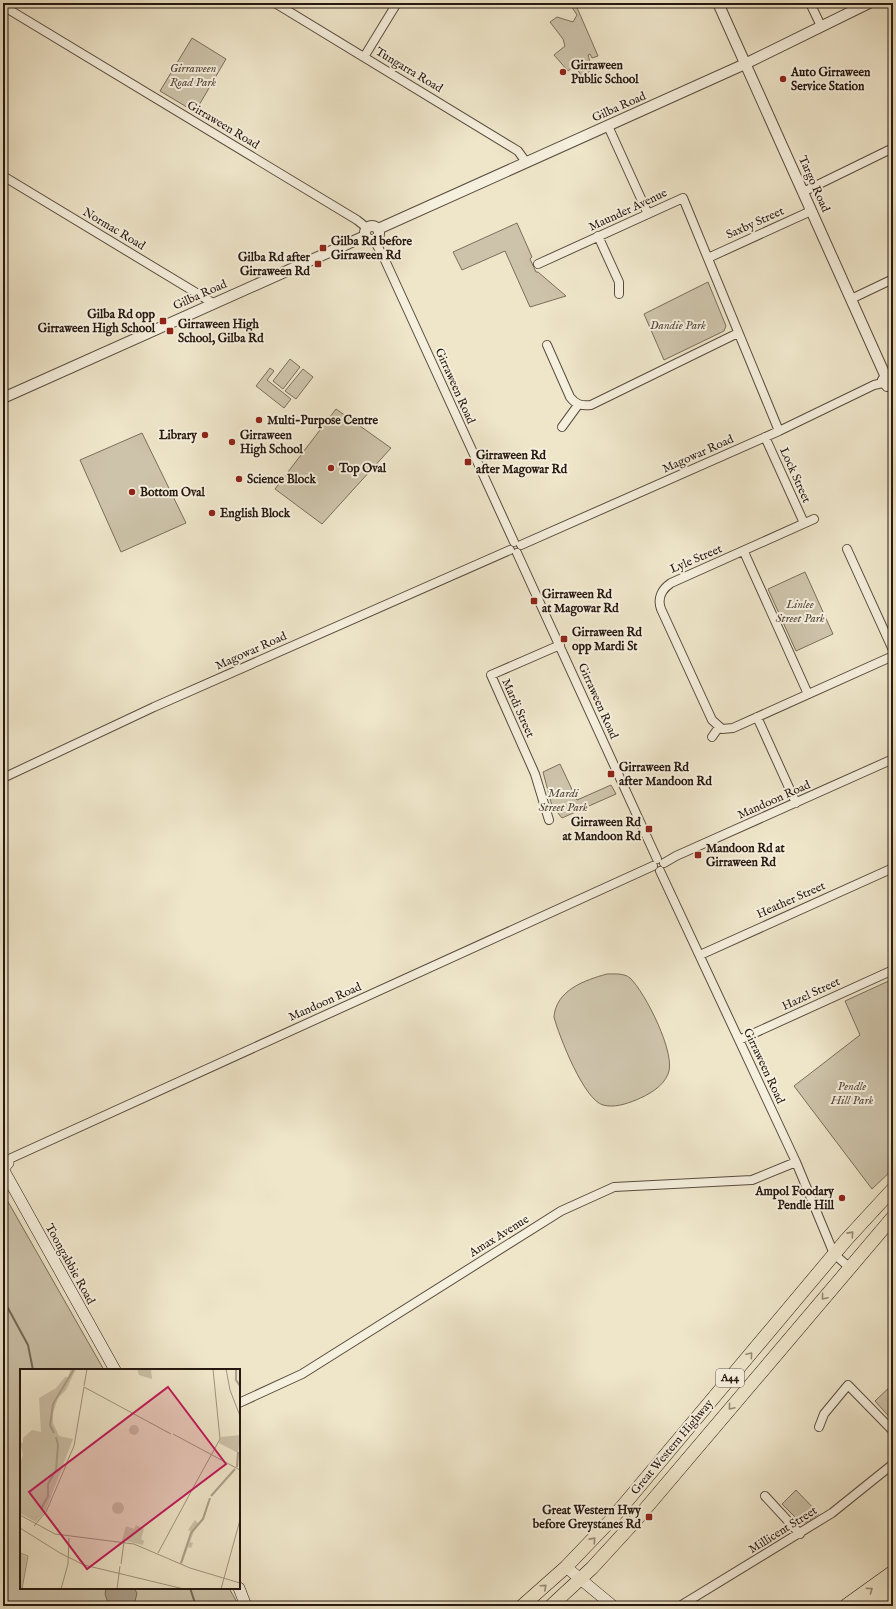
<svg xmlns="http://www.w3.org/2000/svg" width="896" height="1609" font-family="'IM FELL English',serif">
<rect width="100%" height="100%" fill="#efe6ca"/>
<filter id="stains"><feTurbulence type="fractalNoise" baseFrequency=".005" numOctaves="4"/><feColorMatrix values="0 0 0 0 .2 0 0 0 0 .09 0 0 0 0 .02 0 0 0 .5 -.17"/></filter>
<radialGradient id="worn" r=".72"><stop offset=".6" stop-color="#630" stop-opacity="0"/><stop offset="1" stop-color="#630" stop-opacity=".3"/></radialGradient>
<path fill="#cdc3aa" stroke="#7a6e5d" d="M 575,3 L 598,56 L 592,58 L 590,54 L 588,55 L 592,69 L 583,77 L 574,66 L 568,71 L 554,55 L 565,46 L 563,39 L 550,22 L 557,17 L 573,22 L 577,15 L 570,4 Z
M 192,38 L 226,59 L 195,112 L 160,91 Z
M 517,223 L 532,257 L 530,259 L 536,272 L 538,272 L 566,296 L 530,307 L 505,251 L 462,270 L 453,252 Z
M 708,282 L 726,326 L 724,331 L 664,360 L 644,314 Z
M 290,359 L 300,367 L 283,389 L 273,381 Z
M 270,368 L 274,371 L 267,380 L 291,399 L 284,408 L 256,386 Z
M 303,369 L 313,377 L 296,399 L 285,391 Z
M 336,409 L 391,448 L 322,524 L 275,489 Z
M 142,433 L 186,523 L 121,552 L 80,460 Z
M 805,572 L 833,634 L 796,651 L 768,589 Z
M 560,764 L 577,800 L 611,785 L 616,794 L 562,818 L 552,806 L 543,772 Z
M 607,974 C 615,974 624,973 630,978 C 645,992 677,1055 668,1074 C 663,1087 648,1095 636,1100 C 626,1104 614,1108 603,1105 C 584,1100 559,1036 554,1017 C 556,990 585,980 607,974 Z
M 893,979 L 893,1169 L 872,1189 L 794,1086 L 860,1035 L 845,1001 Z
M 3,1193 L 104,1370 L 21,1370 L 21,1588 L 229,1588 L 239,1606 L 3,1606 Z
M 893,1384 L 893,1421 L 875,1401 Z
M 796,1490 L 819,1514 L 805,1523 L 800,1522 L 782,1504 Z"/>
<path fill="#aba08b" stroke="#766a5a" d="M 106,1588 L 134,1588 L 137,1593 L 134,1606 L 109,1606 L 105,1594 Z"/>
<g fill="none" stroke-linecap="round" stroke-linejoin="round">
<path stroke="#766a5a" stroke-width="2" d="M 3,1299 L 28,1345 L 33,1370
M 190,1588 L 196,1606"/>
<g stroke="#584c3e" stroke-width="10">
<path id="minor" d="M 275,3 L 518,151 L 526,162
M 810,3 L 821,26
M 3,6 L 357,220 L 367,228
M 364,57 L 397,3
M 608,126 L 648,214
M 3,176 L 213,303
M 803,192 L 893,148
M 598,236 L 619,282 L 619,294
M 374,240 L 384,258 L 514,542
M 708,258 L 811,211
M 538,264 L 683,198 L 779,431
M 851,299 L 893,279
M 547,345 L 570,397 C 576,405 582,406 591,405 L 738,333
M 562,427 L 578,405
M 765,437 L 804,523
M 814,519 L 671,583 C 662,589 657,598 661,609 L 712,720 L 722,729 L 733,728 L 893,656
M 521,545 L 779,431 L 874,385 L 883,383
M 847,549 L 893,650
M 744,552 L 808,694
M 517,553 L 657,859
M 757,717 L 796,803
M 712,737 L 719,727
M 3,778 L 154,707 L 510,550
M 549,820 L 535,774 L 491,675 L 560,645
M 664,863 L 676,856 L 893,759
M 660,871 L 796,1162 L 834,1254 L 849,1267
M 700,955 L 893,868
M 739,1040 L 893,970
M 7,1160 L 653,866
M 239,1403 L 302,1374 L 561,1211 L 614,1187 L 752,1180 L 796,1162
M 819,1427 L 824,1414 L 848,1385 L 893,1431
M 765,1496 L 800,1534
M 680,1606 L 832,1513 L 893,1464"/>
</g>
<g stroke="#584c3e" stroke-width="12">
<path id="tertiary" d="M 718,3 L 885,375
M365 233a7 7 0 1 1 14 0a7 7 0 1 1-14 0Z
M 378,229 L 745,64 L 869,3
M 893,376 L 887,375 L 883,380 L 887,386 L 893,384
M 3,398 L 365,236"/>
</g>
<g stroke="#261810" stroke-width="12">
<path id="secondary" d="M 3,1157 L 8,1163 L 3,1169
M 3,1169 L 115,1370
M 566,1567 L 613,1606
M 239,1588 L 246,1606"/>
</g>
<g stroke="#261810" stroke-width="14">
<path id="trunk" d="M 522,1606 L 566,1567 L 611,1520 L 846,1240 L 893,1189
M 551,1606 L 592,1568 L 635,1521 L 893,1217"/>
</g>
<g stroke="#261810" stroke-width="16">
<path id="motorway" d="M 847,1606 L 893,1573
M 868,1606 L 893,1588"/>
</g>
<use href="#minor" stroke="#f5efdd" stroke-width="8"/>
<use href="#tertiary" stroke="#f5efdd" stroke-width="10"/>
<use href="#secondary" stroke="#f5efdd" stroke-width="11"/>
<use href="#trunk" stroke="#efe6ca" stroke-width="13"/>
<use href="#motorway" stroke="#efe6ca" stroke-width="15"/>
</g>
<defs><path id="oneway-chevron" d="M-2-3.5L2.5 0L-2 3.5" fill="none" stroke-width="1.6" stroke-linecap="round" stroke-linejoin="round"/></defs>
<g stroke="#958976">
<use href="#oneway-chevron" transform="translate(851 1234) rotate(-48)"/>
<use href="#oneway-chevron" transform="translate(824 1297) rotate(130)"/>
<use href="#oneway-chevron" transform="translate(750 1355) rotate(-50)"/>
<use href="#oneway-chevron" transform="translate(731 1407) rotate(130)"/>
<use href="#oneway-chevron" transform="translate(593 1540) rotate(-48)"/>
<use href="#oneway-chevron" transform="translate(544 1587) rotate(-42)"/>
<use href="#oneway-chevron" transform="translate(870 1590) rotate(-36)"/>
</g>
<g fill="#8f2418" stroke="#f5efdd" stroke-width="1.5">
<circle cx="563" cy="72" r="4"/>
<circle cx="783" cy="79" r="4"/>
<rect x="319" y="244" width="8" height="8" rx="2"/>
<rect x="314" y="260" width="8" height="8" rx="2"/>
<rect x="159" y="317" width="8" height="8" rx="2"/>
<rect x="166" y="327" width="8" height="8" rx="2"/>
<circle cx="259" cy="420" r="4"/>
<circle cx="205" cy="435" r="4"/>
<circle cx="232" cy="442" r="4"/>
<rect x="464" y="458" width="8" height="8" rx="2"/>
<circle cx="331" cy="468" r="4"/>
<circle cx="239" cy="479" r="4"/>
<circle cx="132" cy="492" r="4"/>
<circle cx="212" cy="513" r="4"/>
<rect x="530" y="597" width="8" height="8" rx="2"/>
<rect x="560" y="635" width="8" height="8" rx="2"/>
<rect x="607" y="770" width="8" height="8" rx="2"/>
<rect x="645" y="825" width="8" height="8" rx="2"/>
<rect x="694" y="851" width="8" height="8" rx="2"/>
<circle cx="842" cy="1198" r="4"/>
<rect x="645" y="1513" width="8" height="8" rx="2"/>
</g>
<g text-anchor="middle" dominant-baseline="central" stroke-width="4" stroke-linejoin="round" paint-order="stroke">
<rect fill="#f5efdd" stroke="#64584e" stroke-width="1" x="716" y="1369" width="28" height="18" rx="3"/>
<g font-size="11" font-weight="bold" fill="#261810">
<text x="730" y="1378">A44</text>
</g>
<g font-size="12" font-weight="bold" fill="#261810" stroke="#f5efdd" text-anchor="start">
<text x="571" y="65">Girraween<tspan x="571" dy="14">Public School</tspan></text>
<text x="791" y="72">Auto Girraween<tspan x="791" dy="14">Service Station</tspan></text>
<text x="331" y="241">Gilba Rd before<tspan x="331" dy="14">Girraween Rd</tspan></text>
<text x="310" y="257" text-anchor="end">Gilba Rd after<tspan x="310" dy="14">Girraween Rd</tspan></text>
<text x="155" y="314" text-anchor="end">Gilba Rd opp<tspan x="155" dy="14">Girraween High School</tspan></text>
<text x="178" y="324">Girraween High<tspan x="178" dy="14">School, Gilba Rd</tspan></text>
<text x="267" y="420">Multi-Purpose Centre</text>
<text x="197" y="435" text-anchor="end">Library</text>
<text x="240" y="435">Girraween<tspan x="240" dy="14">High School</tspan></text>
<text x="476" y="455">Girraween Rd<tspan x="476" dy="14">after Magowar Rd</tspan></text>
<text x="339" y="468">Top Oval</text>
<text x="247" y="479">Science Block</text>
<text x="140" y="492">Bottom Oval</text>
<text x="220" y="513">English Block</text>
<text x="542" y="594">Girraween Rd<tspan x="542" dy="14">at Magowar Rd</tspan></text>
<text x="572" y="632">Girraween Rd<tspan x="572" dy="14">opp Mardi St</tspan></text>
<text x="619" y="767">Girraween Rd<tspan x="619" dy="14">after Mandoon Rd</tspan></text>
<text x="641" y="822" text-anchor="end">Girraween Rd<tspan x="641" dy="14">at Mandoon Rd</tspan></text>
<text x="706" y="848">Mandoon Rd at<tspan x="706" dy="14">Girraween Rd</tspan></text>
<text x="834" y="1191" text-anchor="end">Ampol Foodary<tspan x="834" dy="14">Pendle Hill</tspan></text>
<text x="641" y="1510" text-anchor="end">Great Western Hwy<tspan x="641" dy="14">before Greystanes Rd</tspan></text>
</g>
<g font-size="12" font-style="italic" fill="#584b3e" stroke="#f5efdd">
<text x="193" y="68">Girraween<tspan x="193" dy="14">Road Park</tspan></text>
<text x="678" y="325">Dandie Park</text>
<text x="800" y="604">Linlee<tspan x="800" dy="14">Street Park</tspan></text>
<text x="563" y="793">Mardi<tspan x="563" dy="14">Street Park</tspan></text>
<text x="852" y="1086">Pendle<tspan x="852" dy="14">Hill Park</tspan></text>
</g>
<g font-size="12" fill="#261810" stroke="#f5efdd">
<text transform="translate(409 70) rotate(31)">Tungarra Road</text>
<text transform="translate(619 107) rotate(-24)">Gilba Road</text>
<text transform="translate(223 125) rotate(31)">Girraween Road</text>
<text transform="translate(814 184) rotate(66)">Targo Road</text>
<text transform="translate(628 210) rotate(-25)">Maunder Avenue</text>
<text transform="translate(755 223) rotate(-24)">Saxby Street</text>
<text transform="translate(114 229) rotate(31)">Normac Road</text>
<text transform="translate(200 295) rotate(-24)">Gilba Road</text>
<text transform="translate(455 386) rotate(66)">Girraween Road</text>
<text transform="translate(698 454) rotate(-24)">Magowar Road</text>
<text transform="translate(795 475) rotate(66)">Lock Street</text>
<text transform="translate(696 559) rotate(-23)">Lyle Street</text>
<text transform="translate(251 651) rotate(-24)">Magowar Road</text>
<text transform="translate(598 701) rotate(66)">Girraween Road</text>
<text transform="translate(518 708) rotate(66)">Mardi Street</text>
<text transform="translate(774 800) rotate(-24)">Mandoon Road</text>
<text transform="translate(791 900) rotate(-24)">Heather Street</text>
<text transform="translate(811 994) rotate(-25)">Hazel Street</text>
<text transform="translate(325 1002) rotate(-24)">Mandoon Road</text>
<text transform="translate(764 1066) rotate(65)">Girraween Road</text>
<text transform="translate(499 1236) rotate(-32)">Amax Avenue</text>
<text transform="translate(70 1264) rotate(61)">Toongabbie Road</text>
<text transform="translate(672 1447) rotate(-50)">Great Western Highway</text>
<text transform="translate(783 1530) rotate(-32)">Millicent Street</text>
</g>
</g>
<g transform="translate(20 1369)">
<rect width="220" height="220" fill="#efe6ca"/>
<path d="M 51,0 L 56,0 L 46,21 L 38,29 L 33,44 L 33,54 L 39,67 L 53,70 L 25,143 L 16,153 L 0,144 L 0,95 L 3,86 L 0,73 L 3,74 L 3,69 L 12,61 L 21,63 L 19,29 L 36,19 L 45,8 L 48,8 ZM 117,0 L 131,0 L 132,10 L 119,6 ZM109 61a5 5 0 1 1 10 0a5 5 0 1 1-10 0ZM 220,66 L 218,84 L 199,74 L 201,68 ZM 189,129 L 185,147 L 174,162 L 170,173 L 173,174 L 171,179 L 168,178 L 162,195 L 160,194 L 171,163 L 168,161 L 175,151 L 178,154 L 182,150 ZM92 139a6 6 0 1 1 12 0a6 6 0 1 1-12 0ZM 116,156 L 124,160 L 121,170 L 124,172 L 123,176 L 102,171 L 106,157 L 114,160 ZM 0,185 L 7,188 L 2,220 L 0,220 Z" fill="#cdc3aa"/>
<path fill="none" stroke="#aba08b" stroke-width="2" d="M 216,0 L 216,11 L 220,17M 34,64 L 30,56 L 33,35 L 54,0M 217,98 L 218,83M 191,127 L 215,100M 21,140 L 28,127 L 28,115 L 36,101 L 38,76 L 36,68M 161,194 L 171,164 L 183,150 L 190,129"/>
<path fill="none" stroke="#9f9480" stroke-width="1" d="M 206,0 L 210,21 L 220,47M 64,17 L 67,0M 64,18 L 151,65M 153,65 L 220,101M 47,93 L 54,77 L 64,18M 173,119 L 200,70 L 193,0M 0,146 L 35,165 L 114,175 L 170,199 L 220,214M 14,157 L 26,143 L 47,94M 0,159 L 40,184 L 64,196 L 164,220M 0,184 L 8,187 L 2,220M 138,184 L 173,119M 101,195 L 104,173M 41,220 L 48,195 L 49,169M 97,220 L 100,197M 201,220 L 220,151"/>
<path fill="#c2185b" fill-opacity="0.15" stroke="#c2185b" stroke-width="2" d="M 148,18 L 206,95 L 67,200 L 9,123 Z"/>
<rect width="220" height="220" fill="none" stroke="#261810" stroke-width="2"/>
</g>
<rect width="896" height="1609" fill="none" stroke="#efe6ca" stroke-width="16"/>
<rect x="4" y="4" width="888" height="1601" fill="none" stroke="#261810" stroke-width="2"/>
<rect x="8" y="8" width="880" height="1593" fill="none" stroke="#261810"/>
<rect width="100%" height="100%" filter="url(#stains)"/>
<rect width="100%" height="100%" fill="url(#worn)"/>
</svg>
